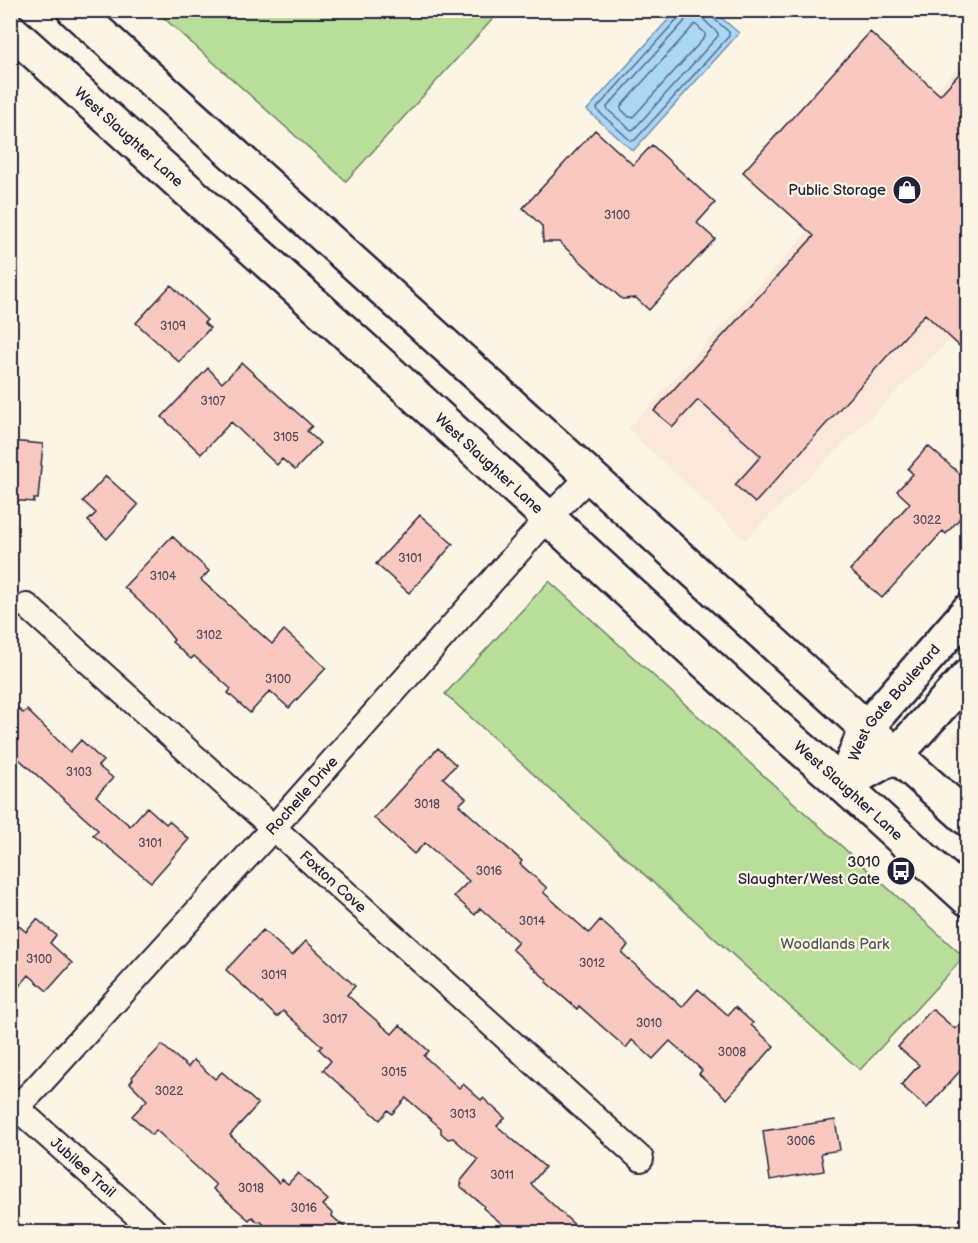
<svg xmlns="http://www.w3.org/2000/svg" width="978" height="1243" font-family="'Balsamiq Sans',sans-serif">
<rect width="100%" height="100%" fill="#fcf5e5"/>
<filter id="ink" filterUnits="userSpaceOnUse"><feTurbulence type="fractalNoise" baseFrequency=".0167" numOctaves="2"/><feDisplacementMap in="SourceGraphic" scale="12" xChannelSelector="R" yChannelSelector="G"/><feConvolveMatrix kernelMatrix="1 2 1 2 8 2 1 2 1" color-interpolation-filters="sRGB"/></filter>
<g filter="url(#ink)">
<path fill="#fbe8da" d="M 967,57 L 967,323 L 745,540 L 628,429 Z
M 967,721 L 967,756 L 953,743 L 953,737 Z"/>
<path fill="#b9de99" stroke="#6e806a" stroke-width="1.5" d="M 156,11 L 500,11 L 346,181 Z
M 549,581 L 964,957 L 860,1070 L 445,694 Z"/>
<path fill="#aad7f6" stroke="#748fab" stroke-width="1.5" d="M 676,11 L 713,11 L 739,33 L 633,151 L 587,110 Z"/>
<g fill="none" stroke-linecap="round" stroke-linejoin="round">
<path stroke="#586a86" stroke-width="1.5" d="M 680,10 L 679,17 L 597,108 L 598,111 L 631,141 L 635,140 L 729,36 L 729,32 L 712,17 L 710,10
M 688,10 L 687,16 L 684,22 L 607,107 L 608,110 L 631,130 L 634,129 L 718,36 L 718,33 L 705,21 L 702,10
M 695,24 L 705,33 L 705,37 L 633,117 L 629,117 L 621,109 L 621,106 Z"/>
</g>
<path fill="#f9c9c1" stroke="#22223b" stroke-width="1.5" d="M 870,32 L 940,95 L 968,64 L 968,354 L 925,314 L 755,503 L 735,485 L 761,456 L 698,400 L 673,427 L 654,411 L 814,236 L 743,172 Z
M 595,130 L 633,165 L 652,145 L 715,203 L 697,223 L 715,239 L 649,310 L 636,298 L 622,299 L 559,242 L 543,242 L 542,226 L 523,208 Z
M 171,285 L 207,320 L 204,323 L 210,328 L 179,362 L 136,323 Z
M 242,363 L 312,426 L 307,431 L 320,443 L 295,470 L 282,459 L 277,465 L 231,422 L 201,454 L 162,417 L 208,368 L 222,383 Z
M 10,441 L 43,444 L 38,499 L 34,499 L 34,502 L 10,500 Z
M 928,446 L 968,481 L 968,509 L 946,534 L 943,531 L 882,598 L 850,570 L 910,503 L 897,491 L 913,474 L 908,469 Z
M 106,476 L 138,505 L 107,539 L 88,521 L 96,513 L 83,501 Z
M 420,515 L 453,544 L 409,593 L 376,564 Z
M 172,536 L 209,571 L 201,580 L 272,644 L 284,630 L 326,668 L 289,708 L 270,691 L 250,713 L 228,693 L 231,689 L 194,656 L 191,659 L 172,642 L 174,640 L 154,615 L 124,587 Z
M 10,702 L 23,713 L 27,710 L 70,752 L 81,740 L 103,761 L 98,766 L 113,778 L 96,796 L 130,826 L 147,807 L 166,824 L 169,821 L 189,839 L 151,882 L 93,835 L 98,830 L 10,751 Z
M 438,748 L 456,765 L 443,778 L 466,798 L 459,805 L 522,861 L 520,864 L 547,888 L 543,892 L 589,933 L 600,920 L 628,945 L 622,953 L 682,1007 L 698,989 L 728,1015 L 735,1007 L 753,1023 L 751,1025 L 774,1046 L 727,1099 L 699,1074 L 702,1070 L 670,1041 L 653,1059 L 632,1040 L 626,1048 L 579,1006 L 577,1009 L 546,982 L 547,980 L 512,949 L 518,942 L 480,908 L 475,915 L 454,896 L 469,881 L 425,843 L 414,854 L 374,818 Z
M 10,918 L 26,932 L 37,919 L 56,935 L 50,943 L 72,963 L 47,991 L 29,975 L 10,997 Z
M 263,930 L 292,956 L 306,941 L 355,986 L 347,995 L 392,1034 L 400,1025 L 429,1051 L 424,1056 L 459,1088 L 463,1084 L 481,1100 L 483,1098 L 505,1118 L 497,1126 L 545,1167 L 531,1184 L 583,1233 L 513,1233 L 483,1208 L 484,1206 L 460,1186 L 462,1184 L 460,1182 L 478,1160 L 453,1138 L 448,1139 L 441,1133 L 441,1128 L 406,1098 L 392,1114 L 388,1110 L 380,1120 L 323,1070 L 331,1061 L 319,1049 L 322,1046 L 283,1011 L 277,1017 L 226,970 Z
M 932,1009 L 955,1029 L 968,1015 L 968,1062 L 927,1108 L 901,1085 L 919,1065 L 898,1047 Z
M 162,1045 L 188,1067 L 194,1060 L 215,1079 L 222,1072 L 258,1104 L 230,1135 L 279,1183 L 282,1179 L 288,1184 L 298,1173 L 328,1200 L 323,1205 L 333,1214 L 332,1216 L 351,1233 L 273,1233 L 260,1221 L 258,1222 L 252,1217 L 249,1220 L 213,1189 L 216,1185 L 156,1130 L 152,1135 L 132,1116 L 147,1100 L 130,1083 L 133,1079 L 132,1077 Z
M 835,1120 L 840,1150 L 821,1153 L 824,1171 L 770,1180 L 763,1131 Z"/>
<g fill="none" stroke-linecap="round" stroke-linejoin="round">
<g stroke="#22223b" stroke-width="28">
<g id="street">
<path id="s1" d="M 27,606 L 641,1159"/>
<path id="s2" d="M 10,1102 L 156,1232"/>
<path id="s3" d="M 10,1114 L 35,1089 L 274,827 L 548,518 L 590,476"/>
</g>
</g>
<g stroke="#22223b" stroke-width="38">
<g id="secondary">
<path id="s4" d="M 843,785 L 866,728 L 968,611"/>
<path d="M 843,785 L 896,755 L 968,676"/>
</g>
</g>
<g stroke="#22223b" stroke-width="38">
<g id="primary">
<path d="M 74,10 L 590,476 L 896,755 L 968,819"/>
<path id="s5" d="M 10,30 L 385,368 L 753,706 L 843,785 L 968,899"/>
</g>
</g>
<use href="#street" stroke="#fcf5e5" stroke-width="24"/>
<use href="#secondary" stroke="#fcf5e5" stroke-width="33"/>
<use href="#primary" stroke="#fcf5e5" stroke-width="33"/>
</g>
</g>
<defs>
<g id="shop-disc" transform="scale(1.5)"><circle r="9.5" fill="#22223b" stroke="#fcf5e5"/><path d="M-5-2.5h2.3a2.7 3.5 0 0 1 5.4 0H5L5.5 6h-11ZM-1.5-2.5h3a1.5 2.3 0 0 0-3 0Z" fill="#fff"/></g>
<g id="bus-disc" transform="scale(1.5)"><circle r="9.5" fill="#22223b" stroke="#fcf5e5"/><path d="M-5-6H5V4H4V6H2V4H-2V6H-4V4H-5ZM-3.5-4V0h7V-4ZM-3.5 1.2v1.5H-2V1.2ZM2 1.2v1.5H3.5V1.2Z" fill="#fff"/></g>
</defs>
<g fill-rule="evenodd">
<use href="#shop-disc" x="907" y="190"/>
<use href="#bus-disc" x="901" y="871"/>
</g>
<g text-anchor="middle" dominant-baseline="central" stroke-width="4.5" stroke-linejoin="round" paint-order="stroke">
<g font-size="12" fill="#584c5c">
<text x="617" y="215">3100</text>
<text x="173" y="326">3109</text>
<text x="213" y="401">3107</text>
<text x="286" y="437">3105</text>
<text x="927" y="520">3022</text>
<text x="410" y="558">3101</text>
<text x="163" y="576">3104</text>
<text x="209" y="635">3102</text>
<text x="278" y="679">3100</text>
<text x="79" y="772">3103</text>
<text x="427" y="804">3018</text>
<text x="150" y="843">3101</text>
<text x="489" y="871">3016</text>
<text x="532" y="921">3014</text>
<text x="39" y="959">3100</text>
<text x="592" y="963">3012</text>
<text x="274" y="975">3019</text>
<text x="335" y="1019">3017</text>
<text x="649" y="1023">3010</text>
<text x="732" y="1052">3008</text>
<text x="394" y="1072">3015</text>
<text x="169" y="1091">3022</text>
<text x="463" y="1114">3013</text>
<text x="801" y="1141">3006</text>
<text x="502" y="1175">3011</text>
<text x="251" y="1188">3018</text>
<text x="304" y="1208">3016</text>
</g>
<g font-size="15" fill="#22223b" stroke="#fcf5e5">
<text stroke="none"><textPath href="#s5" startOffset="160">West Slaughter Lane</textPath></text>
<text stroke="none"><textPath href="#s5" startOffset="646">West Slaughter Lane</textPath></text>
<text stroke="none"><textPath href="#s4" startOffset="98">West Gate Boulevard</textPath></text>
<text stroke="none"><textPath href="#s5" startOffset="1132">West Slaughter Lane</textPath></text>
<text stroke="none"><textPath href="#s3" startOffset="432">Rochelle Drive</textPath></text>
<text stroke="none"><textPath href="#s1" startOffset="412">Foxton Cove</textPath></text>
<text stroke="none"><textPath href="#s2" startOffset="98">Jubilee Trail</textPath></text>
</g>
<g font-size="15" fill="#22223b" stroke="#fcf5e5" text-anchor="end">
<text x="886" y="190">Public Storage</text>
<text x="880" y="862">3010<tspan x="880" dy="17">Slaughter/West Gate</tspan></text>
</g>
<g font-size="15" fill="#4f5a57" stroke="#fcf5e5">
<text x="835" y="944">Woodlands Park</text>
</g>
</g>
<rect width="978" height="1243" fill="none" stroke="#fcf5e5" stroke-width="36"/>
<rect x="18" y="18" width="942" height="1207" fill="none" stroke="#22223b" stroke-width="2" filter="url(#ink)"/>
</svg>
